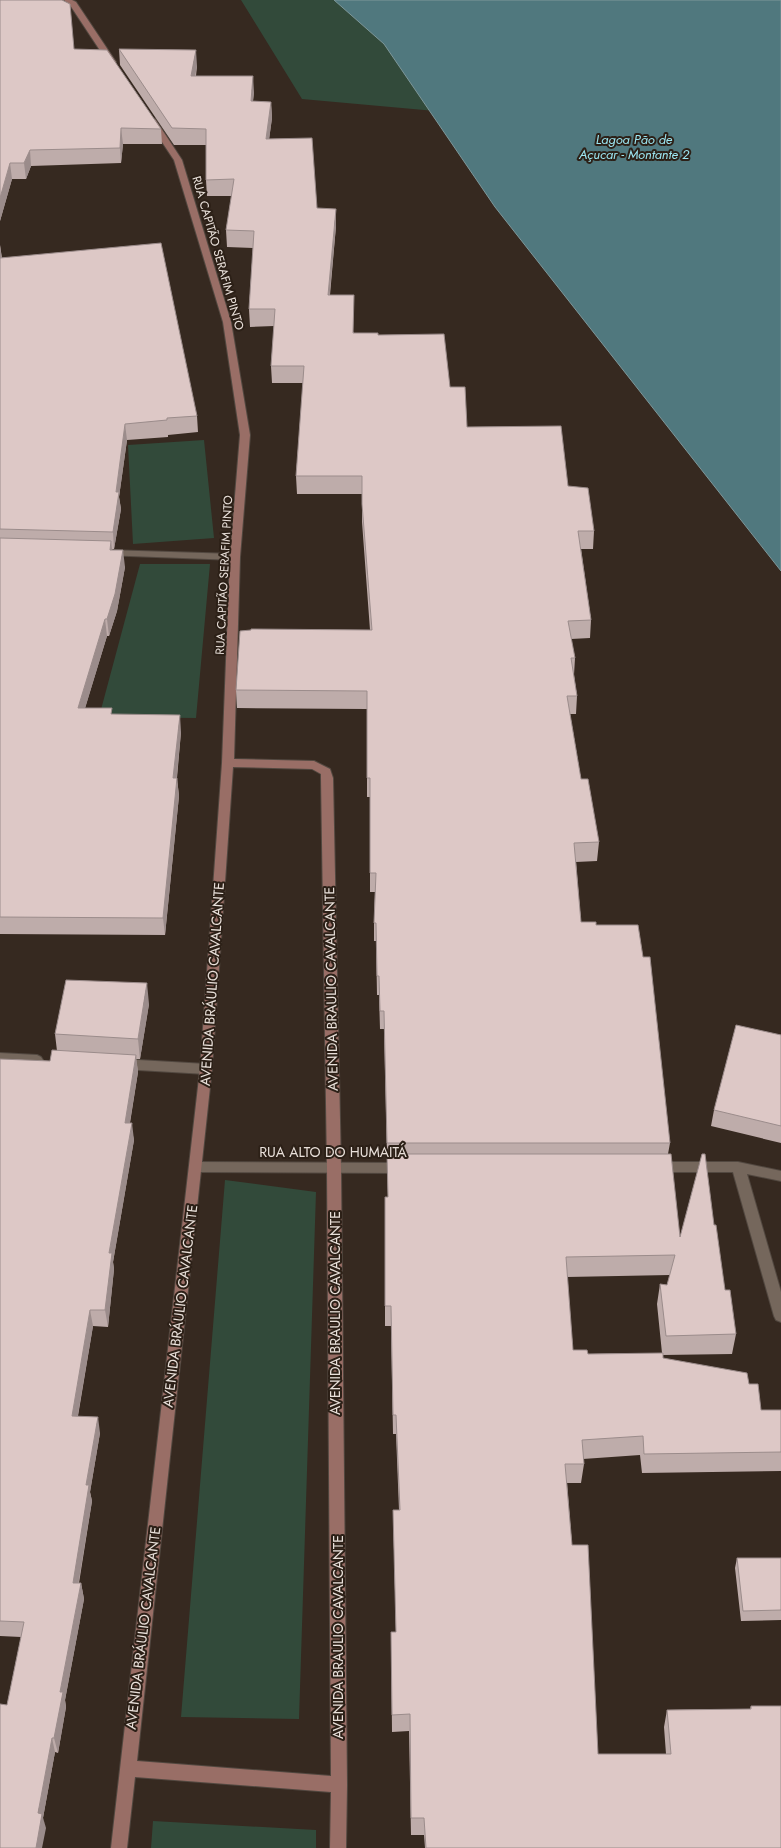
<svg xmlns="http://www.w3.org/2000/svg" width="781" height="1848" font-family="Jost,sans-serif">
<rect width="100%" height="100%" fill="#362920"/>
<path fill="#324a3a" d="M 241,0 L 781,0 L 781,142 L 302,99 Z
M 204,440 L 214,538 L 133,544 L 128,445 Z
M 140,564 L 210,564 L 196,718 L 99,717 Z
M 225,1180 L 316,1192 L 299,1719 L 181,1717 Z
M 153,1821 L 316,1830 L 316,1848 L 151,1848 Z"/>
<path fill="#50787e" stroke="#7e979a" d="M 334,0 L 781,0 L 781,571 L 495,207 L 384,44 Z"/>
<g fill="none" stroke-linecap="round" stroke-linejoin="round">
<g stroke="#524840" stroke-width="2">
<path id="street" d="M 107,550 L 235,554 L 240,557 L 235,560 L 103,555 L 102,553 Z
M 0,1053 L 37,1055 L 41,1057 L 43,1060 L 41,1063 L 37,1065 L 0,1063 Z
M 121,1059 L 206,1064 L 211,1066 L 212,1069 L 211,1072 L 206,1074 L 121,1069 L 117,1067 L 115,1064 L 117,1061 Z
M 196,1162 L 403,1163 L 408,1164 L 410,1168 L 408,1172 L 403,1173 L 196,1172 L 191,1171 L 189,1167 L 191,1163 Z
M 657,1162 L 738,1162 L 781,1171 L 781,1181 L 747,1174 L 781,1292 L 781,1322 L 776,1320 L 774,1316 L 733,1172 L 657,1172 L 652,1171 L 650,1167 L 652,1163 Z"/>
</g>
<g stroke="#524840" stroke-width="2">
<path id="secondary" d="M 64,0 L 72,0 L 76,2 L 116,62 L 115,64 L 109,64 L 70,5 Z
M 149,119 L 155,119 L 182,160 L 231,322 L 250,435 L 240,557 L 234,759 L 314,761 L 330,769 L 333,778 L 341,1168 L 347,1785 L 346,1848 L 330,1848 L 331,1792 L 135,1777 L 127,1848 L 111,1848 L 200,1069 L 222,763 L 230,557 L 240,435 L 223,322 L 174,160 L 148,121 ZM 233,767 L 312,769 L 321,774 L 321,778 L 327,1168 L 331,1776 L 137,1761 L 212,1069 Z"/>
</g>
<use href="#street" fill="#75675c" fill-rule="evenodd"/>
<use href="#secondary" fill="#996e66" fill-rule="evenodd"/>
</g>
<path fill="#beacaa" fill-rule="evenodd" d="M 0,0 L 74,49 L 161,129 L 162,144 L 123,144 L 121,163 L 31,166 L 26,179 L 12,179 L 0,221 Z
M 119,49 L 197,66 L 196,76 L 254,92 L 253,101 L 271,102 L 272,118 L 269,139 L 317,208 L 336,226 L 330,295 L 354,333 L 378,335 L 450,387 L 467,427 L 568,486 L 594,531 L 593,549 L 581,549 L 591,620 L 590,638 L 571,639 L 575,658 L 574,675 L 577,696 L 576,714 L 570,714 L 581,779 L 599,842 L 597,861 L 576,862 L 581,922 L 596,925 L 670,1143 L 668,1154 L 680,1237 L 714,1225 L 725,1290 L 736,1334 L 732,1354 L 663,1355 L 663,1358 L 749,1384 L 761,1410 L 781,1410 L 781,1471 L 642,1473 L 640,1455 L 583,1459 L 584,1464 L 581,1483 L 567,1483 L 572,1545 L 598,1754 L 666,1754 L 664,1727 L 667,1710 L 750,1709 L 751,1706 L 781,1848 L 425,1848 L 424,1835 L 411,1835 L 409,1731 L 392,1732 L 391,1632 L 396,1632 L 393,1510 L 399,1510 L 396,1434 L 393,1434 L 391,1326 L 385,1326 L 385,1197 L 388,1197 L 384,1029 L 380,1029 L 379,995 L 377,995 L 376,941 L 374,941 L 374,923 L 375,892 L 370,892 L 370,797 L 367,797 L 367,709 L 237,708 L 236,690 L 370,630 L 362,522 L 362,494 L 297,494 L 296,476 L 303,383 L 272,383 L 271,366 L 274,326 L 250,327 L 249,309 L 253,248 L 227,247 L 226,230 L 232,196 L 207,196 L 206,180 L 206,145 L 174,145 L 120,65 ZM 670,1275 L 667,1285 L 660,1284 L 657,1304 L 662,1353 L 588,1354 L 573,1350 L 567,1277 Z
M 0,245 L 2,258 L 197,416 L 198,432 L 168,435 L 168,437 L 127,440 L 119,497 L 121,509 L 114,549 L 112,549 L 125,567 L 117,611 L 109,636 L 107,636 L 85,708 L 181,732 L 177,778 L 179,796 L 165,935 L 0,934 Z
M 149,1004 L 140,1059 L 136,1059 L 138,1072 L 130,1123 L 134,1140 L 113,1262 L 114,1269 L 108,1327 L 93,1326 L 78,1416 L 100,1433 L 90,1492 L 92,1501 L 79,1583 L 81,1583 L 84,1599 L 65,1700 L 66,1707 L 58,1753 L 55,1752 L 43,1818 L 46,1828 L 7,1705 L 21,1637 L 0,1636 L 0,1059 L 50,1061 L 57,1051 L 55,1034 Z
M 781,1035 L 781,1143 L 711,1126 L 714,1110 Z
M 737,1558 L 781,1558 L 781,1620 L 741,1621 L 735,1568 Z"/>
<path fill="#9b8c8b" d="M 196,50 L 197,66 L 192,92 L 191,76 Z
M 253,76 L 254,92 L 251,118 L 251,101 Z
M 271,102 L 272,118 L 267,155 L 266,139 Z
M 121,128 L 123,144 L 121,163 L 120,148 Z
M 30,150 L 31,166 L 26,179 L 24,163 Z
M 10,163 L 12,179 L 0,221 L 0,198 Z
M 336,209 L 336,226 L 328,312 L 328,295 Z
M 0,245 L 2,260 L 0,272 Z
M 125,424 L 127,440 L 119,497 L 121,509 L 114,549 L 113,532 L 116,492 Z
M 111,541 L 113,558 L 110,550 Z
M 123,550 L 125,567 L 117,611 L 109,636 L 107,619 Z
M 105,619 L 107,636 L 80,725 L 78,708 Z
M 180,715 L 181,732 L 175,796 L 173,778 Z
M 177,778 L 179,796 L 165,935 L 163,918 Z
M 147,983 L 149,1004 L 140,1059 L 138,1039 Z
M 136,1055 L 138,1072 L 127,1140 L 125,1123 Z
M 132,1123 L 134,1140 L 113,1262 L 114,1269 L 108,1327 L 105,1310 L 109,1253 Z
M 90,1310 L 93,1326 L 75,1432 L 72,1416 Z
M 98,1417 L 100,1433 L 90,1492 L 92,1501 L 76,1598 L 73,1583 L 86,1485 Z
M 81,1583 L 84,1599 L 65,1700 L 66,1707 L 58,1753 L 54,1738 L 60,1692 Z
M 52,1738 L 55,1752 L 43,1818 L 46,1828 L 42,1848 L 36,1848 L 38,1813 Z"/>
<path fill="#ddc8c6" stroke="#9b8c8b" d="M 0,0 L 62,0 L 70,4 L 74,49 L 107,50 L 161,129 L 121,128 L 120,148 L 30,150 L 24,163 L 10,163 L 0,198 Z
M 119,49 L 196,50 L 191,76 L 253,76 L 251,101 L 271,102 L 266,139 L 312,138 L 317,208 L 336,209 L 328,295 L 354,295 L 353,333 L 378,333 L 378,335 L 444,334 L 450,387 L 465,387 L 467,427 L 561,426 L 568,486 L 588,488 L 594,531 L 578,531 L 591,620 L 568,621 L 575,658 L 571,658 L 577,696 L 567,696 L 581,779 L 588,779 L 599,842 L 574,843 L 581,922 L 596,922 L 596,925 L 638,925 L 643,957 L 650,957 L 670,1143 L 387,1143 L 384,1011 L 380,1011 L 379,976 L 377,976 L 376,923 L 374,923 L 376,873 L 370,873 L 370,778 L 367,778 L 367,691 L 236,690 L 240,631 L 251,630 L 251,629 L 372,630 L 362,504 L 362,476 L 296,476 L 304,366 L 271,366 L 275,309 L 249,309 L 254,231 L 226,230 L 234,179 L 206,180 L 206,129 L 172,128 Z
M 161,243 L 197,416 L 167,418 L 167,420 L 125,424 L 116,492 L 119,492 L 113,532 L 0,529 L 0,258 Z
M 0,538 L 111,541 L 110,550 L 123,550 L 115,594 L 107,619 L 105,619 L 78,708 L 112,708 L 111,714 L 180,715 L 173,778 L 177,778 L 163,918 L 0,917 Z
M 66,980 L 147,983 L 138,1039 L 55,1034 Z
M 736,1025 L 781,1035 L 781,1126 L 714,1110 Z
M 52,1050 L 136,1055 L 125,1123 L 132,1123 L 109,1253 L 112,1253 L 105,1310 L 90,1310 L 72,1416 L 98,1417 L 86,1485 L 89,1485 L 73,1583 L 81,1583 L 60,1692 L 63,1692 L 54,1738 L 52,1738 L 38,1813 L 42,1814 L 36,1848 L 0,1848 L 0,1704 L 7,1705 L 24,1622 L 0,1621 L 0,1059 L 50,1061 Z
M 387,1154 L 671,1154 L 680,1237 L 702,1154 L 705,1154 L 714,1225 L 716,1225 L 725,1290 L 730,1290 L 736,1334 L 666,1336 L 660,1284 L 667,1285 L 675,1255 L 566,1257 L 573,1350 L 587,1350 L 588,1354 L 663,1353 L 663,1358 L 747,1373 L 749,1384 L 758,1384 L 761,1410 L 781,1410 L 781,1452 L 644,1454 L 643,1436 L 582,1440 L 584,1464 L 565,1464 L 572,1545 L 588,1545 L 598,1754 L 671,1754 L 667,1710 L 751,1709 L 751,1706 L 781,1706 L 781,1848 L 426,1848 L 424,1818 L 411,1818 L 410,1714 L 392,1715 L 391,1632 L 396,1632 L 393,1510 L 400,1510 L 396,1415 L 393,1415 L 391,1306 L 385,1306 L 385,1197 L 388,1197 Z
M 737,1558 L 781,1558 L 781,1610 L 743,1611 Z"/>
<g text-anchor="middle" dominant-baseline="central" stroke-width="4" stroke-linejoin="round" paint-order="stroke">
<g font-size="12" fill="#e9e0da" stroke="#2c2017">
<text transform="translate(218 253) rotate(74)">RUA CAPITÃO SERAFIM PINTO</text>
<text transform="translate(224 575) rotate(-87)">RUA CAPITÃO SERAFIM PINTO</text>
</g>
<g font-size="13" font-style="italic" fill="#9ce6f2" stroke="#2c2017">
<text x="634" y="139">Lagoa Pão de<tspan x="634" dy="15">Açucar - Montante 2</tspan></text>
</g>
<g font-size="14" fill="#e9e0da" stroke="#2c2017">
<text transform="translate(212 984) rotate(-86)">AVENIDA BRÁULIO CAVALCANTE</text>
<text transform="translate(331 989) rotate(-91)">AVENIDA BRAULIO CAVALCANTE</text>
<text x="333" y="1152">RUA ALTO DO HUMAITÁ</text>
<text transform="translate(180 1306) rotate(-83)">AVENIDA BRÁULIO CAVALCANTE</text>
<text transform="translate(335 1313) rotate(-90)">AVENIDA BRAULIO CAVALCANTE</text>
<text transform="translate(143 1628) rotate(-83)">AVENIDA BRÁULIO CAVALCANTE</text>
<text transform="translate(338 1637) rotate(-90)">AVENIDA BRAULIO CAVALCANTE</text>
</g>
</g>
</svg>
